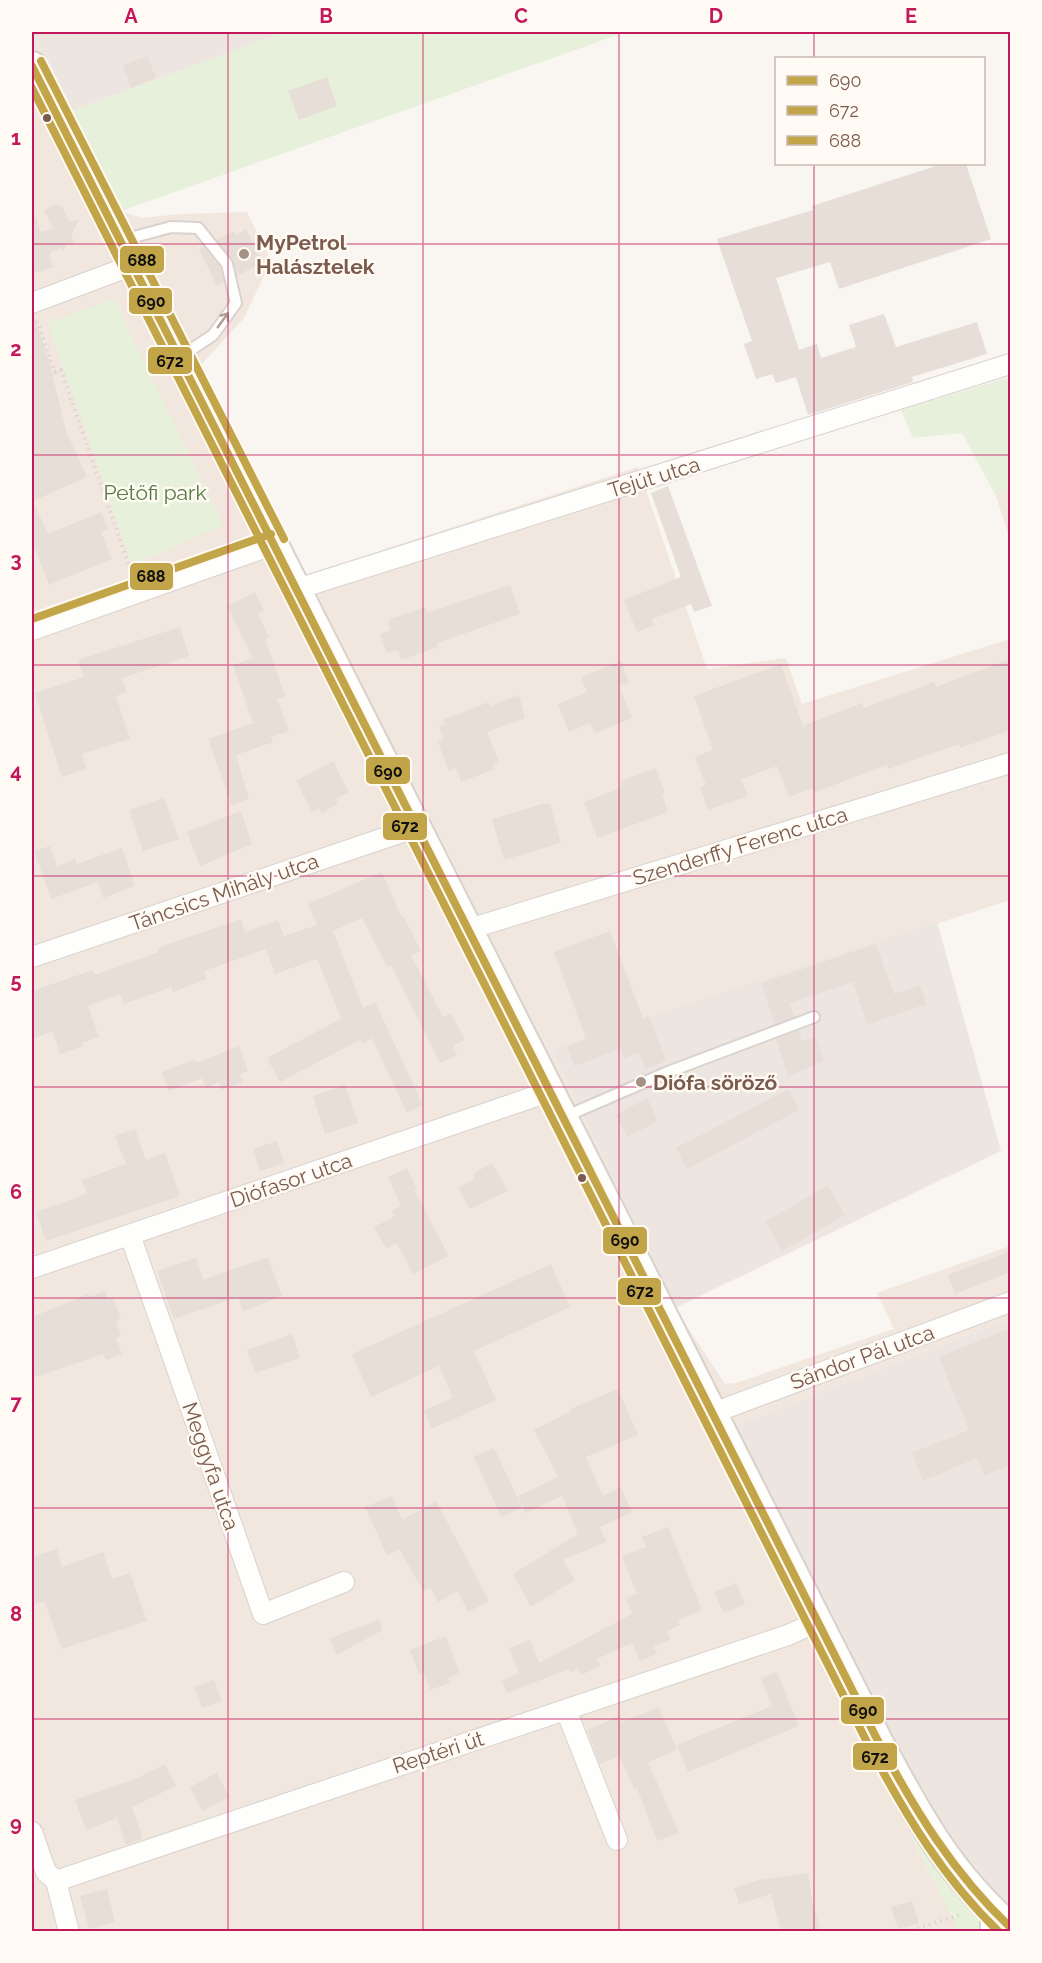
<svg xmlns="http://www.w3.org/2000/svg" width="1042" height="1963" font-family="Raleway,sans-serif">
<rect width="100%" height="100%" fill="#f9f5f0"/>
<path fill="#f2e7de" d="M 32,32 L 121,211 L 142,218 L 179,214 L 247,212 L 271,261 L 244,318 L 200,366 L 305,575 L 638,467 L 707,669 L 786,658 L 802,704 L 1010,639 L 1010,900 L 551,1049 L 675,1308 L 725,1384 L 736,1383 L 894,1329 L 877,1293 L 1010,1246 L 1010,1319 L 734,1426 L 929,1826 L 911,1836 L 959,1931 L 32,1931 Z
M 1010,483 L 1010,540 L 996,496 Z"/>
<path fill="#ede5e0" d="M 32,32 L 284,32 L 71,111 Z
M 937,922 L 1001,1151 L 675,1308 L 551,1049 Z
M 1010,1319 L 1010,1912 L 929,1826 L 734,1426 Z"/>
<path fill="#e7f0db" d="M 284,32 L 626,32 L 121,211 L 71,111 Z
M 114,299 L 223,525 L 132,565 L 48,323 Z
M 1010,377 L 1010,483 L 996,496 L 962,433 L 913,438 L 901,410 Z
M 929,1826 L 1010,1931 L 959,1931 L 911,1836 Z"/>
<path fill="#e6ded7" d="M 147,56 L 156,78 L 131,88 L 123,66 Z
M 327,77 L 337,106 L 299,120 L 288,91 Z
M 942,164 L 966,164 L 991,239 L 839,289 L 830,262 L 776,278 L 799,350 L 817,344 L 821,358 L 856,347 L 849,325 L 884,314 L 896,347 L 977,322 L 987,354 L 912,377 L 913,382 L 808,415 L 796,377 L 776,383 L 772,374 L 756,379 L 744,344 L 752,341 L 717,239 L 813,210 L 812,206 Z
M 57,204 L 63,209 L 69,222 L 79,219 L 71,236 L 74,242 L 66,245 L 63,252 L 61,248 L 49,253 L 53,267 L 32,274 L 32,212 L 34,212 L 41,232 L 53,228 L 44,210 Z
M 246,229 L 263,262 L 237,276 L 233,260 L 217,240 L 234,231 L 236,235 Z
M 204,247 L 220,267 L 224,282 L 217,286 L 199,249 Z
M 32,318 L 35,318 L 50,364 L 66,431 L 87,477 L 33,501 L 48,534 L 101,512 L 108,529 L 101,532 L 112,559 L 49,585 L 32,542 Z
M 668,486 L 712,606 L 694,612 L 691,604 L 652,619 L 654,625 L 637,632 L 624,600 L 681,577 L 651,493 Z
M 510,585 L 520,614 L 437,643 L 438,647 L 401,660 L 398,650 L 387,653 L 380,634 L 391,630 L 388,620 L 425,607 L 427,613 Z
M 255,592 L 264,611 L 258,614 L 269,637 L 265,639 L 285,696 L 277,699 L 289,731 L 271,737 L 273,742 L 236,755 L 249,799 L 232,806 L 208,739 L 253,723 L 233,665 L 253,658 L 227,606 Z
M 180,627 L 189,656 L 122,678 L 127,692 L 116,696 L 130,739 L 82,754 L 86,769 L 62,777 L 35,693 L 84,677 L 78,660 Z
M 1007,660 L 1011,672 L 1011,730 L 960,748 L 959,744 L 888,769 L 887,765 L 815,792 L 813,788 L 789,797 L 777,766 L 741,779 L 748,796 L 708,810 L 700,787 L 706,785 L 695,757 L 713,750 L 694,696 L 781,664 L 803,726 L 862,703 L 864,708 L 934,682 L 936,687 Z
M 621,661 L 629,682 L 619,686 L 632,718 L 595,733 L 590,723 L 569,732 L 558,704 L 587,692 L 581,677 Z
M 519,695 L 525,718 L 487,732 L 499,762 L 492,764 L 494,769 L 461,782 L 456,768 L 449,771 L 438,742 L 444,740 L 439,726 L 445,724 L 443,720 L 489,702 L 490,706 Z
M 333,761 L 349,792 L 336,799 L 338,804 L 322,813 L 319,808 L 312,812 L 296,781 Z
M 656,768 L 665,793 L 662,794 L 668,812 L 597,838 L 584,802 L 622,787 L 620,781 Z
M 164,798 L 179,839 L 143,851 L 129,810 Z
M 542,804 L 550,804 L 561,843 L 504,860 L 492,819 Z
M 241,811 L 252,844 L 200,866 L 187,832 Z
M 50,846 L 57,866 L 75,859 L 77,864 L 122,848 L 135,886 L 103,898 L 98,882 L 51,899 L 34,851 Z
M 382,872 L 402,918 L 404,917 L 421,951 L 411,955 L 443,1017 L 451,1013 L 465,1040 L 453,1046 L 457,1055 L 440,1063 L 391,965 L 387,967 L 362,918 L 333,931 L 363,1008 L 375,1002 L 423,1105 L 407,1113 L 372,1038 L 362,1044 L 360,1040 L 280,1082 L 267,1058 L 341,1019 L 317,959 L 275,974 L 266,949 L 204,971 L 207,979 L 173,992 L 171,987 L 124,1004 L 120,994 L 88,1006 L 99,1037 L 82,1043 L 83,1046 L 60,1054 L 53,1031 L 32,1039 L 32,991 L 93,970 L 95,975 L 159,952 L 157,948 L 241,919 L 245,932 L 278,920 L 284,936 L 317,925 L 308,904 Z
M 610,931 L 643,1018 L 649,1016 L 666,1061 L 645,1069 L 639,1053 L 624,1058 L 621,1049 L 574,1066 L 567,1047 L 586,1039 L 554,952 Z
M 876,944 L 894,994 L 920,985 L 926,1004 L 867,1025 L 853,982 L 789,1003 L 794,1017 L 775,1024 L 761,983 Z
M 798,1031 L 802,1041 L 816,1037 L 824,1061 L 788,1076 L 776,1039 Z
M 239,1046 L 248,1071 L 240,1074 L 243,1082 L 222,1090 L 219,1082 L 206,1088 L 202,1078 L 169,1091 L 162,1072 L 195,1059 L 196,1063 Z
M 345,1085 L 358,1123 L 325,1134 L 313,1096 Z
M 789,1089 L 799,1110 L 687,1169 L 676,1148 Z
M 647,1098 L 658,1121 L 627,1137 L 616,1115 Z
M 135,1129 L 146,1160 L 165,1153 L 180,1196 L 46,1241 L 36,1212 L 82,1196 L 87,1193 L 82,1180 L 126,1164 L 115,1136 Z
M 277,1141 L 284,1163 L 260,1171 L 253,1149 Z
M 492,1163 L 508,1191 L 470,1209 L 458,1188 L 475,1179 L 473,1174 Z
M 407,1168 L 417,1189 L 414,1190 L 449,1256 L 413,1274 L 397,1243 L 386,1249 L 374,1227 L 395,1216 L 392,1210 L 401,1206 L 388,1177 Z
M 828,1185 L 845,1215 L 782,1251 L 765,1222 Z
M 1011,1251 L 1011,1272 L 955,1294 L 948,1275 Z
M 268,1257 L 282,1296 L 243,1311 L 238,1297 L 174,1319 L 157,1271 L 196,1258 L 203,1280 Z
M 551,1264 L 570,1307 L 474,1351 L 496,1400 L 431,1429 L 424,1410 L 453,1398 L 439,1366 L 371,1397 L 352,1354 Z
M 105,1291 L 108,1299 L 113,1297 L 121,1319 L 116,1321 L 121,1336 L 116,1338 L 122,1354 L 106,1360 L 103,1354 L 32,1378 L 32,1317 L 88,1294 L 89,1297 Z
M 1011,1328 L 1011,1465 L 984,1476 L 977,1458 L 923,1481 L 912,1453 L 969,1430 L 939,1357 Z
M 292,1334 L 300,1358 L 255,1373 L 247,1350 Z
M 618,1389 L 638,1435 L 586,1457 L 603,1496 L 621,1487 L 632,1512 L 600,1527 L 606,1542 L 563,1560 L 575,1580 L 531,1607 L 513,1574 L 578,1534 L 562,1496 L 526,1513 L 518,1496 L 558,1477 L 534,1430 L 571,1411 L 570,1409 Z
M 494,1448 L 522,1507 L 501,1517 L 474,1457 Z
M 392,1496 L 402,1520 L 436,1501 L 489,1601 L 468,1612 L 458,1591 L 438,1602 L 430,1587 L 423,1591 L 400,1550 L 387,1555 L 365,1507 Z
M 668,1527 L 702,1610 L 678,1620 L 680,1625 L 667,1631 L 670,1640 L 654,1646 L 657,1654 L 639,1661 L 633,1644 L 629,1644 L 597,1659 L 601,1666 L 581,1675 L 577,1669 L 571,1673 L 569,1669 L 507,1693 L 502,1681 L 519,1673 L 509,1648 L 530,1640 L 539,1663 L 632,1614 L 625,1598 L 637,1594 L 622,1556 L 646,1547 L 642,1537 Z
M 57,1549 L 62,1567 L 103,1552 L 112,1579 L 130,1573 L 147,1621 L 62,1649 L 44,1601 L 32,1605 L 32,1557 Z
M 736,1583 L 745,1604 L 724,1613 L 714,1592 Z
M 379,1620 L 383,1630 L 336,1655 L 330,1638 Z
M 446,1636 L 460,1674 L 448,1678 L 450,1683 L 430,1690 L 424,1673 L 419,1674 L 410,1650 Z
M 777,1672 L 799,1726 L 688,1772 L 677,1745 L 772,1706 L 761,1678 Z
M 214,1680 L 222,1701 L 202,1708 L 194,1687 Z
M 659,1707 L 677,1750 L 648,1762 L 679,1833 L 657,1841 L 637,1788 L 634,1789 L 619,1756 L 600,1764 L 587,1730 L 620,1716 L 622,1722 Z
M 165,1764 L 176,1786 L 132,1807 L 143,1839 L 126,1845 L 117,1818 L 86,1830 L 75,1800 L 135,1779 Z
M 217,1773 L 229,1797 L 202,1811 L 190,1787 Z
M 808,1873 L 812,1901 L 821,1932 L 781,1932 L 771,1894 L 739,1904 L 734,1888 L 759,1880 Z
M 107,1889 L 115,1922 L 89,1929 L 80,1896 Z
M 912,1901 L 919,1923 L 898,1929 L 891,1907 Z"/>
<g fill="none" stroke-linecap="round" stroke-linejoin="round">
<g stroke="#d9d2ce" stroke-width="14">
<path id="lane" d="M 123,240 L 171,227 L 198,228 L 227,264 L 236,303 L 213,335 L 180,357
M 564,1117 L 668,1072 L 814,1017
M 986,1911 L 986,1932"/>
</g>
<g stroke="#d9d2ce" stroke-width="22">
<path id="street" d="M 32,303 L 133,265
M 297,589 L 1010,364
M 32,630 L 275,544
M 469,929 L 1010,763
M 32,957 L 417,827
M 130,1235 L 263,1614 L 344,1582
M 32,1268 L 551,1091
M 713,1413 L 1010,1302
M 566,1710 L 617,1840
M 32,1832 L 46,1872 L 56,1881
M 56,1881 L 788,1635 L 819,1621
M 56,1881 L 69,1932"/>
</g>
<g stroke="#d9d1cb" stroke-width="32">
<path id="secondary" d="M 32,66 L 878,1741 C 916,1812 948,1873 1010,1927"/>
</g>
<path stroke="#dcd4d0" stroke-width="4" stroke-dasharray="1.5 4.5" stroke-linecap="butt" d="M 37,321 L 55,372 L 61,370 L 132,574
M 906,1932 L 963,1914"/>
<use href="#lane" stroke="#fefefd" stroke-width="10"/>
<use href="#street" stroke="#fefefd" stroke-width="20"/>
<use href="#secondary" stroke="#fefefd" stroke-width="28"/>
<g stroke="#fffaf3" stroke-width="12">
<path id="bus-1" d="M 32,66 L 878,1741 C 915,1810 953,1873 1010,1927"/>
</g>
<g stroke="#fffaf3" stroke-width="12">
<path id="bus-2" d="M 32,88 L 869,1746 C 905,1814 943,1878 999,1932"/>
</g>
<g stroke="#fffaf3" stroke-width="12">
<path id="bus-3" d="M 41,61 L 284,539
M 32,619 L 271,534"/>
</g>
<use href="#bus-1" stroke="#c1a548" stroke-width="8"/>
<use href="#bus-2" stroke="#c1a548" stroke-width="8"/>
<use href="#bus-3" stroke="#c1a548" stroke-width="8"/>
</g>
<defs><path id="oneway-shaft" d="M-6 0H5M1.5-3L5.5 0L1.5 3" fill="none" stroke-width="1.6" stroke-linecap="round" stroke-linejoin="round" transform="scale(1.5)"/></defs>
<use stroke="#af9c93" href="#oneway-shaft" transform="translate(223 320) rotate(-54)"/>
<path fill="none" stroke="#c2185b" stroke-width="1.5" stroke-opacity="0.55" d="M 228,32 L 228,1932M 423,32 L 423,1932M 619,32 L 619,1932M 814,32 L 814,58M 814,164 L 814,1932M 32,244 L 1010,244M 32,455 L 1010,455M 32,665 L 1010,665M 32,876 L 1010,876M 32,1087 L 1010,1087M 32,1298 L 1010,1298M 32,1508 L 1010,1508M 32,1719 L 1010,1719"/>
<g fill="#7a5b4d" stroke="#fffaf3" stroke-width="2">
<circle cx="47" cy="118" r="5"/>
<circle cx="582" cy="1178" r="5"/>
</g>
<g fill="#a69186" stroke="#fffaf3" stroke-width="2">
<circle cx="244" cy="254" r="6"/>
<circle cx="641" cy="1082" r="6"/>
</g>
<g text-anchor="middle" dominant-baseline="central" stroke-width="5" stroke-linejoin="round" paint-order="stroke">
<g font-size="21" font-weight="bold" fill="#7a5b4d" stroke="#fffaf3" text-anchor="start">
<text x="256" y="242">MyPetrol<tspan x="256" dy="24">Halásztelek</tspan></text>
<text x="653" y="1082">Diófa söröző</text>
</g>
<g font-size="21" fill="#7a5b4d" stroke="#fffaf3">
<text transform="translate(654 477) rotate(-17)">Tejút utca</text>
<text transform="translate(740 846) rotate(-17)">Szenderffy Ferenc utca</text>
<text transform="translate(224 892) rotate(-19)">Táncsics Mihály utca</text>
<text transform="translate(291 1180) rotate(-19)">Diófasor utca</text>
<text transform="translate(862 1357) rotate(-20)">Sándor Pál utca</text>
<text transform="translate(211 1466) rotate(71)">Meggyfa utca</text>
<text transform="translate(438 1752) rotate(-18)">Reptéri út</text>
</g>
<g font-size="21" fill="#547a41" stroke="#fffaf3">
<text x="155" y="492">Petőfi park</text>
</g>
</g>
<g stroke="#fffaf3" stroke-width="2">
<rect x="119" y="245" width="46" height="29" rx="6" fill="#c1a548"/>
<rect x="128" y="287" width="45" height="28" rx="6" fill="#c1a548"/>
<rect x="147" y="346" width="46" height="29" rx="6" fill="#c1a548"/>
<rect x="129" y="562" width="45" height="29" rx="6" fill="#c1a548"/>
<rect x="365" y="756" width="46" height="29" rx="6" fill="#c1a548"/>
<rect x="382" y="812" width="46" height="29" rx="6" fill="#c1a548"/>
<rect x="602" y="1226" width="46" height="29" rx="6" fill="#c1a548"/>
<rect x="617" y="1277" width="45" height="29" rx="6" fill="#c1a548"/>
<rect x="840" y="1696" width="45" height="29" rx="6" fill="#c1a548"/>
<rect x="852" y="1742" width="46" height="29" rx="6" fill="#c1a548"/>
</g>
<g font-size="16" text-anchor="middle" font-weight="bold" fill="#111">
<text x="142" y="266">688</text>
<text x="151" y="307">690</text>
<text x="170" y="367">672</text>
<text x="151" y="582">688</text>
<text x="388" y="777">690</text>
<text x="405" y="832">672</text>
<text x="625" y="1246">690</text>
<text x="640" y="1297">672</text>
<text x="863" y="1716">690</text>
<text x="875" y="1763">672</text>
</g>
<rect width="1042" height="1963" fill="none" stroke="#fffaf3" stroke-width="66"/>
<rect x="775" y="57" width="210" height="108" fill="#fffaf3" stroke="#cabab1" stroke-width="1.5"/>
<rect x="787" y="76" width="30" height="9" fill="#c1a548" stroke="#cabab1" stroke-width="1.5"/>
<text x="829" y="87" font-size="18" fill="#7a5b4d">690</text>
<rect x="787" y="106" width="30" height="9" fill="#c1a548" stroke="#cabab1" stroke-width="1.5"/>
<text x="829" y="117" font-size="18" fill="#7a5b4d">672</text>
<rect x="787" y="136" width="30" height="9" fill="#c1a548" stroke="#cabab1" stroke-width="1.5"/>
<text x="829" y="147" font-size="18" fill="#7a5b4d">688</text>
<rect x="33" y="33" width="976" height="1897" fill="none" stroke="#c2185b" stroke-width="2"/>
<g font-size="20" text-anchor="middle" font-weight="bold" fill="#c2185b">
<text x="131" y="23">A</text>
<text x="326" y="23">B</text>
<text x="521" y="23">C</text>
<text x="716" y="23">D</text>
<text x="911" y="23">E</text>
<text x="16" y="145">1</text>
<text x="16" y="356">2</text>
<text x="16" y="567">3</text>
<text x="16" y="778">4</text>
<text x="16" y="988">5</text>
<text x="16" y="1199">6</text>
<text x="16" y="1410">7</text>
<text x="16" y="1621">8</text>
<text x="16" y="1831">9</text>
</g>
</svg>
